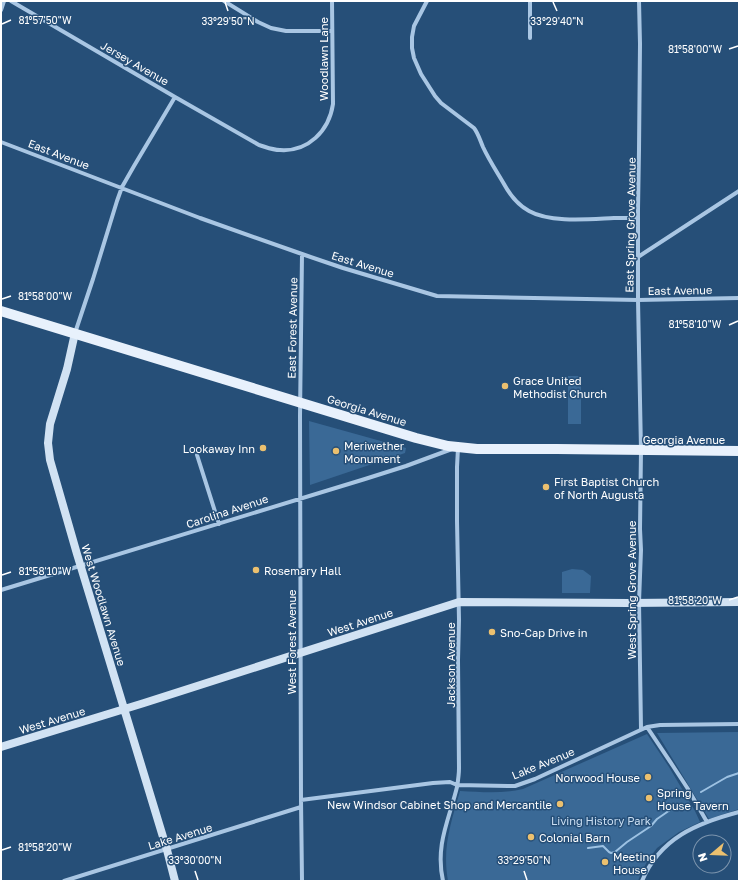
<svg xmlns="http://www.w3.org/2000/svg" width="740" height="882" font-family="'Golos Text',sans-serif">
<rect width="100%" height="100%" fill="#264f78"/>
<path fill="#3a6996" d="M 568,376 L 581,376 L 581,424 L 568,424 Z
M 309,421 L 406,448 L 405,453 L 310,485 Z
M 572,569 L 583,570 L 591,576 L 590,593 L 562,593 L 562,572 Z
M 739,732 L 739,809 L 709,819 L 657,733 Z
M 647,734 L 669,767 L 695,811 L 700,822 L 679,832 L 657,848 L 648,860 L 641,873 L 638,881 L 448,881 C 442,847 451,823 460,791 C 481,792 502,794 523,789 Z"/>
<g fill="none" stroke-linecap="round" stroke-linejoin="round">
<path stroke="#9dc2e3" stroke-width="2" d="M 701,792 L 727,777 L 739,773
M 588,848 L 603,846 L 609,852 L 611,853 L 615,852 L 627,842 L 651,826 L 657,819 L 673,808"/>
<path stroke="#a9c6e3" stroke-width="4" d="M 11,1 L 175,97 L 259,145 C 266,147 272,150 280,150 C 308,152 329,131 333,104 L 332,1
M 224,1 L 258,22 L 271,28 L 286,31 L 332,31
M 427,1 L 414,26 L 412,37 L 412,48 L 414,58 L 421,74 L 435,96 L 441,103 L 474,128 C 478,133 480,140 483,147 C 489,160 497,172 504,184 C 510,195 518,205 529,211 C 550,223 590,219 614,218 C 622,218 630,218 638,218
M 530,1 L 530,38
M 639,1 L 640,44 L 639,150 L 638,209 L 638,300 L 641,450 L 640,529 L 641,550 L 639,602 L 641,729
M 1,10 L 4,1
M 1,142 L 200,218 L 302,254 L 343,268 L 437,296 L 638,300 L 739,298
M 638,257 L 739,191
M 75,333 L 93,279 L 117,201 L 122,187 L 134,166 L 175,97
M 197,455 L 219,524
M 1,590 L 365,479 L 406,466 L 452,449
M 647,727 L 673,766 L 688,789 L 707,822
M 301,800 L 433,783 L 450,782 L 457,785 L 508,786 L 515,786 L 535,779 L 647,727 L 660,725 L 739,724
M 64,881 L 301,807
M 302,881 L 301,800 L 300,416 L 302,254
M 443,881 C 435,845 449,820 457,787 C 458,781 459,774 459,768 L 458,660 L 459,620 L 457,521 L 457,467 L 458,448
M 642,881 C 660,838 697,823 739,812"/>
<path stroke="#d1e2f3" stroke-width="8" d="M 75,333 L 67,369 L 50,424 L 48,443 L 50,460 L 77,554 L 167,850 L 175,881
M 1,747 L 144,703 L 459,602 L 629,603 L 739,602"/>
<path stroke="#e8f1fc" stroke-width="10" d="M 1,311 L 416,438 L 448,446 L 477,449 L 557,449 L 739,451"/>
</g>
<path fill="none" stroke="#fff" stroke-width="1.5" d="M 225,2 L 228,11M 553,2 L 557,11M 2,24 L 11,20M 729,49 L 738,46M 2,299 L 11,296M 729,325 L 738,321M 2,575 L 11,572M 729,600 L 738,597M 2,850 L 11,847M 195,871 L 198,880M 524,871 L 527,880"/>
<g fill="#ebc06f" stroke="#264f78" stroke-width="1.5">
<circle cx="505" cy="386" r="4"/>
<circle cx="263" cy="448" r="4"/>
<circle cx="336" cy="451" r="4"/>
<circle cx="546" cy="487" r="4"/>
<circle cx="256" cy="570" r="4"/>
<circle cx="492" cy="632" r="4"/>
<circle cx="648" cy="777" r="4"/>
<circle cx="649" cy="798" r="4"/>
<circle cx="560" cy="804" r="4"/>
<circle cx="531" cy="837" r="4"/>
<circle cx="605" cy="862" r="4"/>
</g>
<g text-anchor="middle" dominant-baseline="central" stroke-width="3" stroke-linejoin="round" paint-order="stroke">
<g font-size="11" fill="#fff" stroke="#264f78">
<text transform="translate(323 59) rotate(-90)">Woodlawn Lane</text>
<text transform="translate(135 63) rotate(30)">Jersey Avenue</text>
<text transform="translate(59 154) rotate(21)">East Avenue</text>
<text transform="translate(630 225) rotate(-89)">East Spring Grove Avenue</text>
<text transform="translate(363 264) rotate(17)">East Avenue</text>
<text transform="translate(680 290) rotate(-1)">East Avenue</text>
<text transform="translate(292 328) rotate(-89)">East Forest Avenue</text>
<text transform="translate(367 410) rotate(17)">Georgia Avenue</text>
<text x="684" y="439">Georgia Avenue</text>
<text transform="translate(227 511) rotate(-18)">Carolina Avenue</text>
<text transform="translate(631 590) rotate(-90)">West Spring Grove Avenue</text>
<text transform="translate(104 605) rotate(73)">West Woodlawn Avenue</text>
<text transform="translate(360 622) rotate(-18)">West Avenue</text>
<text transform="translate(291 642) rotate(-90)">West Forest Avenue</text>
<text transform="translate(450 665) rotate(-90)">Jackson Avenue</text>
<text transform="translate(52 720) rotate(-17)">West Avenue</text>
<text transform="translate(543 763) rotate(-22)">Lake Avenue</text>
<text transform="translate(180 836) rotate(-17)">Lake Avenue</text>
</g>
<g font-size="11" fill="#fff" stroke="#264f78" text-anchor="start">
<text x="513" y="380">Grace United<tspan x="513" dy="13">Methodist Church</tspan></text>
<text x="344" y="445">Meriwether<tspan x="344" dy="13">Monument</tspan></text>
<text x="255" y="448" text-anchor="end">Lookaway Inn</text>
<text x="554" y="481">First Baptist Church<tspan x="554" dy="13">of North Augusta</tspan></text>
<text x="264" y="570">Rosemary Hall</text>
<text x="500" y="632">Sno-Cap Drive in</text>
<text x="640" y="777" text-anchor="end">Norwood House</text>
<text x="657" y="792">Spring<tspan x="657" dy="13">House Tavern</tspan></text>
<text x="552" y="804" text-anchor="end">New Windsor Cabinet Shop and Mercantile</text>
<text x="539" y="837">Colonial Barn</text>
<text x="613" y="856">Meeting<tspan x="613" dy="13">House</tspan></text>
</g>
<g font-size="11" fill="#cbdff3" stroke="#264f78">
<text x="601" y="820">Living History Park</text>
</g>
</g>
<g font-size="10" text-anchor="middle" fill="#fff" stroke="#264f78" stroke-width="3" stroke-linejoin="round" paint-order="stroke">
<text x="45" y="24">81°57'50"W</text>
<text x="228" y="25">33°29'50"N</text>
<text x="557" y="25">33°29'40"N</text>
<text x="695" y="53">81°58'00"W</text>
<text x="45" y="300">81°58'00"W</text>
<text x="695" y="328">81°58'10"W</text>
<text x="45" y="575">81°58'10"W</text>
<text x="695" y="604">81°58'20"W</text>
<text x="45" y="851">81°58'20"W</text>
<text x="195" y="864">33°30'00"N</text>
<text x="524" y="864">33°29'50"N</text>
</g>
<rect width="740" height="882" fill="none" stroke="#ffffff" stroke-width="4"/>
<g transform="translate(712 854) rotate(251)"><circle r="19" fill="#264f78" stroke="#7d95ae"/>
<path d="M0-3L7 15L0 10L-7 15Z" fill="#ebc06f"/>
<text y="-6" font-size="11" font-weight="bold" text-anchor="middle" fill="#ffffff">N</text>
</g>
</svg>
